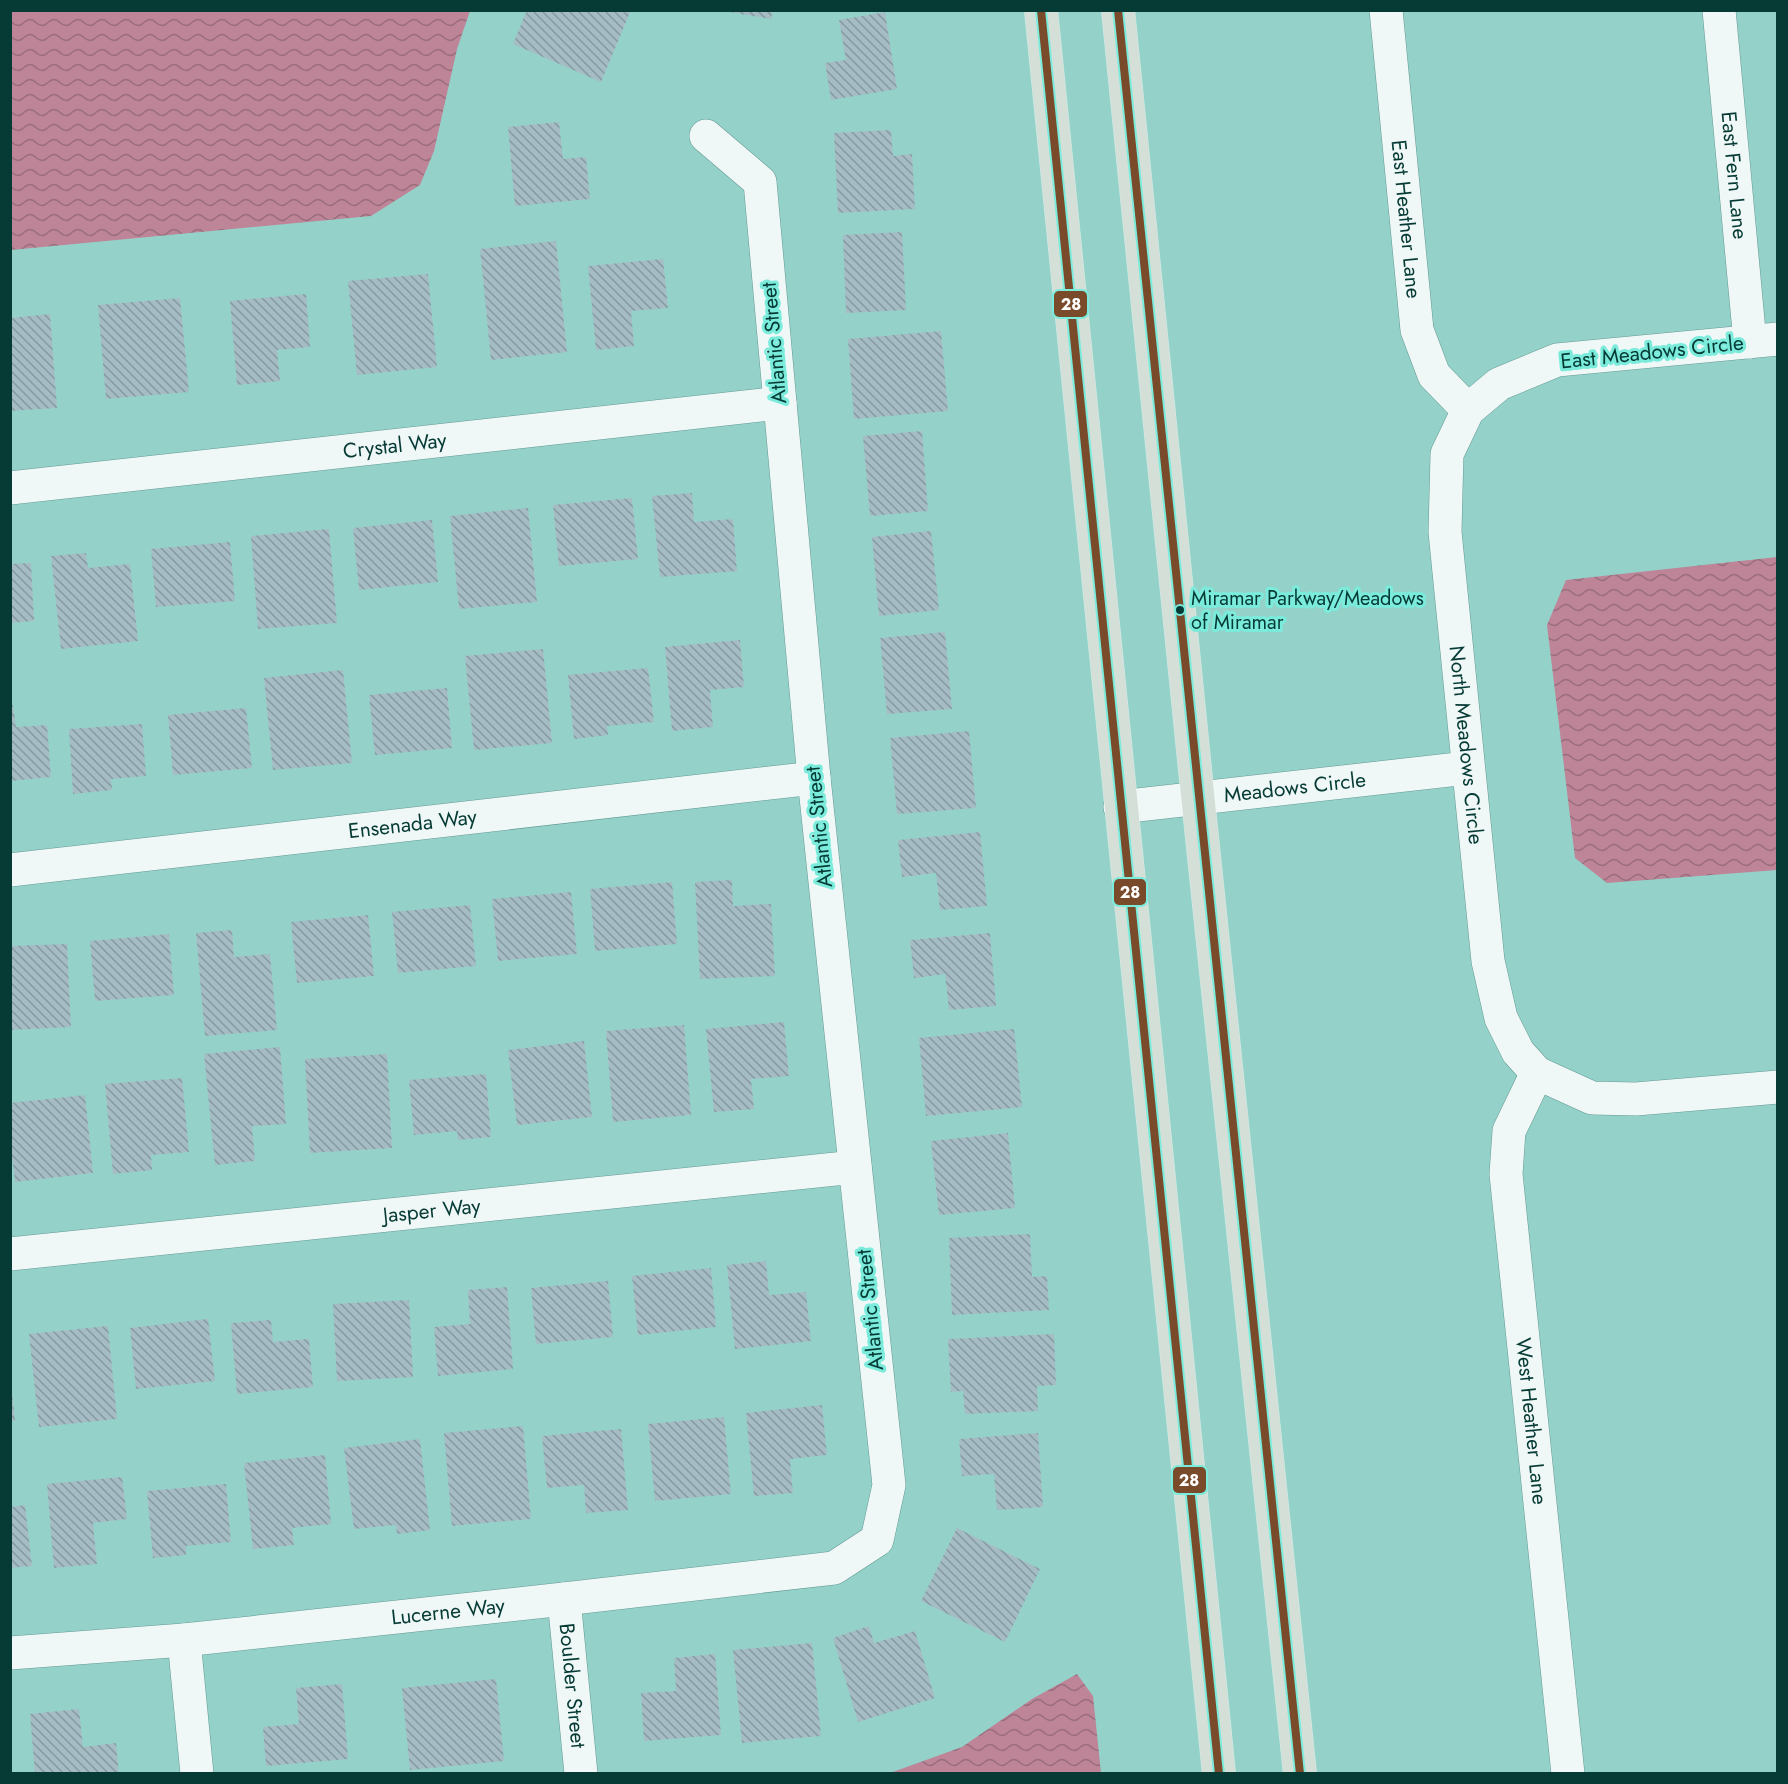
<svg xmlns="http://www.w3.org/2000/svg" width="1788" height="1784" font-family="Jost,sans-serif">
<defs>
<pattern id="water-waves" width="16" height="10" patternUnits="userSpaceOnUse" patternTransform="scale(1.5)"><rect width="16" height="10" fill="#be8497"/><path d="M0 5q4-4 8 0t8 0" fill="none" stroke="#986d7c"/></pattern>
<pattern id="building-back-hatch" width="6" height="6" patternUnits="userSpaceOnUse" patternTransform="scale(1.5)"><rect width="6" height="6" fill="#a6bcc5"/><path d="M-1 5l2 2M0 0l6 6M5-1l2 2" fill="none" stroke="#859aa1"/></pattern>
</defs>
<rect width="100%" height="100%" fill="#94d2c9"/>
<path fill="url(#water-waves)" d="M 11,10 L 470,10 L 470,11 L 457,49 L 434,151 L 420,185 L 371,216 L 11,250 Z
M 1777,557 L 1777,870 L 1607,883 L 1575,858 L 1547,625 L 1566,580 Z
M 1077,1674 L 1093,1696 L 1101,1773 L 890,1773 L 962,1747 L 1032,1699 Z"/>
<path fill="url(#building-back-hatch)" d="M 527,10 L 631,10 L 601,82 L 513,44 Z
M 716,10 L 773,10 L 771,19 Z
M 885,12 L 897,89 L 831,100 L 825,63 L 846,60 L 839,20 Z
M 559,122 L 563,159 L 586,157 L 590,199 L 515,206 L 508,127 Z
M 891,130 L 893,156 L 912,154 L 915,209 L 838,213 L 834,133 Z
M 902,232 L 906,310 L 846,313 L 843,235 Z
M 556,241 L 567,352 L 491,360 L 480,249 Z
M 663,259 L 668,308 L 631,311 L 634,346 L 596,350 L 588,266 Z
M 428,274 L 437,367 L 357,375 L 348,281 Z
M 306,294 L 310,347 L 277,350 L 280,381 L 237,385 L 230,301 Z
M 180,298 L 189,392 L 106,399 L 98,305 Z
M 50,314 L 57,408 L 10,411 L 10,318 Z
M 941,331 L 948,411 L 854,419 L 848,339 Z
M 922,431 L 928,511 L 870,516 L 863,436 Z
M 692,493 L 694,522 L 733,519 L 737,571 L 660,577 L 652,496 Z
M 632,498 L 638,559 L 559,566 L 553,505 Z
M 528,508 L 537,602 L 459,609 L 450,516 Z
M 432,520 L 438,582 L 359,590 L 353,528 Z
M 329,529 L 337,623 L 258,629 L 251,536 Z
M 931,531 L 939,610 L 879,616 L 872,537 Z
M 230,542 L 235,601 L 156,607 L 151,549 Z
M 86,553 L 88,568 L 130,564 L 138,641 L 61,649 L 51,556 Z
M 31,563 L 34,621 L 10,623 L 10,564 Z
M 945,632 L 952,709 L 887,714 L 880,638 Z
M 740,640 L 744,687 L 710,690 L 713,727 L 672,731 L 665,647 Z
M 543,649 L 552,743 L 474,750 L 465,656 Z
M 648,668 L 654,722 L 607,726 L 608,735 L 574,739 L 568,675 Z
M 343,670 L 352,763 L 273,770 L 264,678 Z
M 447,688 L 452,748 L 375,755 L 369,695 Z
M 10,705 L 13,705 L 16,727 L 47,725 L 51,777 L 10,781 Z
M 246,708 L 252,768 L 173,775 L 168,715 Z
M 142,724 L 146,776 L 111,779 L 112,790 L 73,794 L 69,729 Z
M 969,731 L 976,808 L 897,814 L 890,738 Z
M 980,832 L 987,906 L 940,910 L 936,873 L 902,877 L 898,840 Z
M 732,880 L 733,906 L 771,904 L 775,976 L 700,979 L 695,882 Z
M 672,882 L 677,944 L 595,951 L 590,889 Z
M 571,892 L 577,954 L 498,961 L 492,899 Z
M 470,905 L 476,966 L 398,973 L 392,912 Z
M 368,915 L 374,976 L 297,983 L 291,922 Z
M 232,930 L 234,957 L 270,954 L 277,1030 L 205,1036 L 196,933 Z
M 990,933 L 996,1006 L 949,1010 L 945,974 L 914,978 L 910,940 Z
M 169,934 L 174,995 L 95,1001 L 90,941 Z
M 67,944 L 71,1027 L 10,1030 L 10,946 Z
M 784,1022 L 789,1076 L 751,1079 L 754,1109 L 714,1112 L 706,1029 Z
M 684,1025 L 691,1115 L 613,1122 L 606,1031 Z
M 1014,1029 L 1022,1107 L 926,1116 L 919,1038 Z
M 584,1041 L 592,1117 L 517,1125 L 508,1050 Z
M 280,1047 L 286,1124 L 252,1126 L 255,1161 L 215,1165 L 204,1054 Z
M 387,1054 L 392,1148 L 310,1153 L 305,1059 Z
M 486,1074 L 491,1137 L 458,1140 L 457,1131 L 414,1135 L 409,1080 Z
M 182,1078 L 189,1152 L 151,1155 L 152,1170 L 113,1174 L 105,1084 Z
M 85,1095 L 93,1173 L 15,1182 L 10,1140 L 10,1103 Z
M 1008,1133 L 1015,1208 L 939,1215 L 931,1141 Z
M 1030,1234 L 1032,1277 L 1047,1276 L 1049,1310 L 952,1315 L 949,1238 Z
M 766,1261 L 769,1295 L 806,1292 L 811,1341 L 735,1349 L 727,1265 Z
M 711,1268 L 716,1327 L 638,1335 L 632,1276 Z
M 608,1281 L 613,1337 L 536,1344 L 531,1288 Z
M 507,1287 L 513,1369 L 438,1376 L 434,1327 L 470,1324 L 468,1290 Z
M 409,1300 L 413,1377 L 337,1381 L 333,1304 Z
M 208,1319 L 215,1381 L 136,1389 L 130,1328 Z
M 271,1320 L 273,1342 L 309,1339 L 313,1387 L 237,1394 L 231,1323 Z
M 108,1326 L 117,1419 L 39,1427 L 29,1334 Z
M 1054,1334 L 1056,1385 L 1037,1386 L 1038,1411 L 965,1414 L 963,1391 L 951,1392 L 948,1339 Z
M 10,1392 L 12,1392 L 15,1421 L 10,1421 Z
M 822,1405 L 827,1455 L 790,1459 L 793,1493 L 754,1496 L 746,1413 Z
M 724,1417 L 731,1494 L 655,1501 L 648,1424 Z
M 523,1426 L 531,1519 L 452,1526 L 444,1433 Z
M 621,1429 L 628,1510 L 586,1513 L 584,1485 L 547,1488 L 542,1436 Z
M 1038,1433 L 1043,1507 L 997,1510 L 994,1474 L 962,1476 L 959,1439 Z
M 420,1439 L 430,1530 L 397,1534 L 396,1525 L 354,1529 L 344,1448 Z
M 325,1455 L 331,1524 L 292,1528 L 294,1545 L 253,1549 L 244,1463 Z
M 122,1477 L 127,1519 L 93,1523 L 97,1564 L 54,1568 L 47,1484 Z
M 226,1484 L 231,1542 L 186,1546 L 186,1555 L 153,1558 L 147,1491 Z
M 25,1505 L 32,1566 L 10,1568 L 10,1507 Z
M 957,1528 L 1040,1569 L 1005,1642 L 921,1601 Z
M 869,1626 L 874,1643 L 915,1631 L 935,1698 L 858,1722 L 833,1638 Z
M 812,1643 L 821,1736 L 742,1743 L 733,1650 Z
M 715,1654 L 721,1735 L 644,1741 L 641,1693 L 676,1691 L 674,1658 Z
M 496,1679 L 504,1761 L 410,1770 L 402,1688 Z
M 342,1684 L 348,1759 L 266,1766 L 263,1727 L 299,1724 L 296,1688 Z
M 79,1709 L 83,1747 L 116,1743 L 119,1774 L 35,1774 L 30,1714 Z"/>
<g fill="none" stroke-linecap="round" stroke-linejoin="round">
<g stroke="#639993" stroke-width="34">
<g id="minor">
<path id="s1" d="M 1386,10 L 1417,330 L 1434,375 L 1468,410"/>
<path id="s2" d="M 1719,10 L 1750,342"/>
<path id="s3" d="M 1778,339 L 1557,360 L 1499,384 L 1468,410 L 1447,454 L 1445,532 L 1488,961 L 1501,1018 L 1518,1052 L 1537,1073 L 1592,1098 L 1636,1099 L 1778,1087"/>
<path id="s4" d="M 10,488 L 780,403"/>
<path id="s5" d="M 1120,807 L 1467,768"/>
<path id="s6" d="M 10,870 L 814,778"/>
<path id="s7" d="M 1537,1073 L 1509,1131 L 1506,1174 L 1568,1774"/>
<path id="s8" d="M 10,1254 L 855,1167"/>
<path id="s9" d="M 564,1599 L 581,1774"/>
<path d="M 184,1640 L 197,1774"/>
<path id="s10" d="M 10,1653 L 184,1640 L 564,1599 L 834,1568 L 877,1540 L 889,1485 L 814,778 L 760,182 L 706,136"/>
</g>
</g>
<g stroke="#cfebe7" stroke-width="34">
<path id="major" d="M 1041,10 L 1219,1774
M 1118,10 L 1198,799 L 1300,1774"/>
</g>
<use href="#minor" stroke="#eff8f7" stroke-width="33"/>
<use href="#major" stroke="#d4e0d7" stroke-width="33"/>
<g stroke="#7bebdc" stroke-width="12">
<path id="bus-1" d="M 1041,10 L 1219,1774
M 1118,10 L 1300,1774"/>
</g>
<use href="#bus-1" stroke="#7a4b2a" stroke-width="8"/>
</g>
<circle fill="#053a35" stroke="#7bebdc" stroke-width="2" cx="1180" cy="610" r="5"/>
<g text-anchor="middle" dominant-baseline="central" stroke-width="6" stroke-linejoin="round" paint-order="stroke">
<g font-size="20" fill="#053a35" stroke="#7bebdc" text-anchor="start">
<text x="1191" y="598">Miramar Parkway/Meadows<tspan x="1191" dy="24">of Miramar</tspan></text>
</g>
<g font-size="21" fill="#053a35" stroke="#7bebdc">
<text stroke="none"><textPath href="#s2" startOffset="166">East Fern Lane</textPath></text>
<text stroke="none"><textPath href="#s1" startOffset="210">East Heather Lane</textPath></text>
<text transform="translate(774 343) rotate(-95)">Atlantic Street</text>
<text transform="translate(1652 352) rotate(-6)">East Meadows Circle</text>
<text stroke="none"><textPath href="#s4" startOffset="387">Crystal Way</textPath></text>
<text stroke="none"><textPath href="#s3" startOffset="666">North Meadows Circle</textPath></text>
<text stroke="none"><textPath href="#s5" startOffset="176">Meadows Circle</textPath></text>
<text stroke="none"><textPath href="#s6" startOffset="405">Ensenada Way</textPath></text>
<text transform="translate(819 827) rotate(-96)">Atlantic Street</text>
<text stroke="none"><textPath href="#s8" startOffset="424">Jasper Way</textPath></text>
<text transform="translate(870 1310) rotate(-96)">Atlantic Street</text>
<text stroke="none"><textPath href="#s7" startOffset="356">West Heather Lane</textPath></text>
<text stroke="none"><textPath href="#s10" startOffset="440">Lucerne Way</textPath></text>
<text stroke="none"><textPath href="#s9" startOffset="87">Boulder Street</textPath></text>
</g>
</g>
<g stroke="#7bebdc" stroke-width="2">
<rect x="1053" y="290" width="35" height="28" rx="6" fill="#7a4b2a"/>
<rect x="1113" y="878" width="34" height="28" rx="6" fill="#7a4b2a"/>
<rect x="1172" y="1466" width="35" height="28" rx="6" fill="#7a4b2a"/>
</g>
<g font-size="16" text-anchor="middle" font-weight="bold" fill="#fff">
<text x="1071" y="310">28</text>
<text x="1130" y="898">28</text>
<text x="1189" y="1486">28</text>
</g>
<rect width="1788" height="1784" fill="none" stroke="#053a35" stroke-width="24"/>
</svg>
